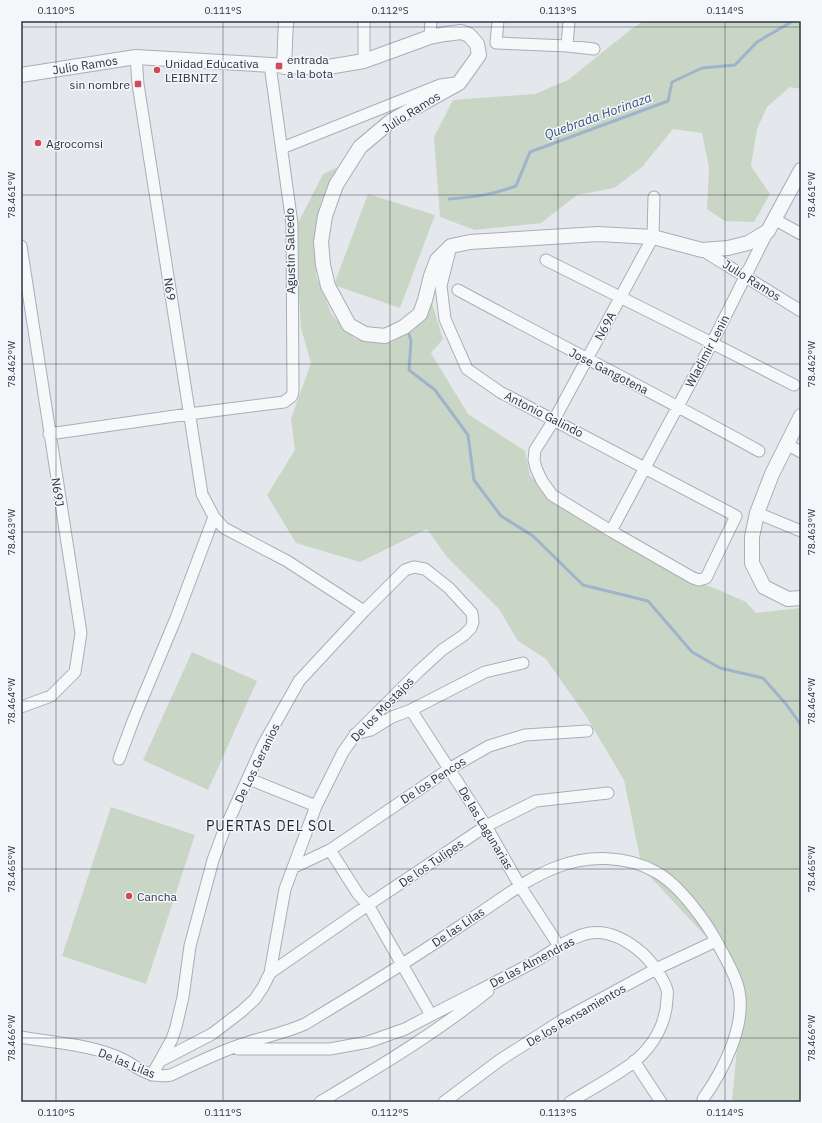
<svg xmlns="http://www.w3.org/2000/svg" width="822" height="1123" font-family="'IBM Plex Sans',sans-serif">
<rect width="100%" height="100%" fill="#e4e7ec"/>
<path fill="#c9d6c5" d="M 644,21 L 801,21 L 801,89 L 790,87 L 767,107 L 757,129 L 751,166 L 770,194 L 754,222 L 725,221 L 707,209 L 709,168 L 702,133 L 673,129 L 642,167 L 614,188 L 577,195 L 541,223 L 475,230 L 440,217 L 434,137 L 453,100 L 535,94 L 568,80 L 634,27 Z
M 338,167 L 321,202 L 315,240 L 316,276 L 332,315 L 355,339 L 391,343 L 422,322 L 432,303 L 443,339 L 431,353 L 468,414 L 525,451 L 530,476 L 556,497 L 698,583 L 717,589 L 746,602 L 756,613 L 801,608 L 801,1102 L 732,1102 L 741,1004 L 711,942 L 642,868 L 624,780 L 586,716 L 546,659 L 518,641 L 499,609 L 447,557 L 427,529 L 360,562 L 296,543 L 267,495 L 295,450 L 291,419 L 311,363 L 301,328 L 299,296 L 298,223 L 323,174 Z
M 368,194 L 435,215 L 400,308 L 334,285 Z
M 192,652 L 257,681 L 208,790 L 143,760 Z
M 111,807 L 195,835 L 146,984 L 62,956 Z"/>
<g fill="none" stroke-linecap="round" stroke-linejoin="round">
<path stroke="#9fb4cc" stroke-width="3" d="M 449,199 C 475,197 491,195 516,186 L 530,152 L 668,101 L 672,82 L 702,68 L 735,65 L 757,42 L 793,21
M 409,334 L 411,341 L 409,370 L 435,390 L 468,435 L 474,480 L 501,516 L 533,536 L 583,585 L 648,601 L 692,652 L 720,668 L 763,678 L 786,704 L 801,725"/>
<g stroke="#a9aeb7" stroke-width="13">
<path id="minor" d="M 498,21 L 496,43 L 567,46 L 594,49
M 430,37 L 431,21
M 567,46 L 569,21
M 136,57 L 138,84 L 202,494 L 214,517 L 224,528 L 287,561 L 364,611
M 364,61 L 364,21
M 282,148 L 440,85 L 456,83
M 774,219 L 801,234
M 21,246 L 81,633 L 75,672 L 51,696 L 21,707
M 451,246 L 441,286 L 445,319 L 467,369 L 500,392 L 736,516 L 706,578 L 699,580 L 693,578 L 611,531 L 552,495 L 542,481 L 536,468 L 534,460 L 535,450 L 554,420 L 653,237 L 654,197
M 702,250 L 801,311
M 546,260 L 712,343 L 794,385
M 458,290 C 558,344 660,396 759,451
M 49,434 L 189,414 L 284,402 L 292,396 L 293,391 L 292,224 L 270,65
M 786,444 L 801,452
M 757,513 L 801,531
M 611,531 L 712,343 L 768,231
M 411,710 L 486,826 L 520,886 L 559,946
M 355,734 L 371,730 L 392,717 L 411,710 L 485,672 L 523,663
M 119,759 L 133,721 L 176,618 L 214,517
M 249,779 L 316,806
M 330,850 L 358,894 L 368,905 L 431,1015
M 294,867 L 330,850 L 449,769 L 489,746 L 525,735 L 587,731
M 270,973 L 368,905 L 486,826 L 536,801 L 608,793
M 21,1037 C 54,1043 89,1044 120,1058 C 139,1067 147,1079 171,1075 C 195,1064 218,1052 243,1044 C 263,1037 285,1033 305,1024 C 350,997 394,970 438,941 C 457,928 477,915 496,902 C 515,889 535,875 557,867 C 588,855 626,855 656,872 C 680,885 708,924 720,948 C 727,961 736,976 739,991 C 746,1026 723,1071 703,1099
M 238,1049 L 330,1049 L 368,1042 L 405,1029 C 448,1006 491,985 534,962 C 552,952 569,937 590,933 C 610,930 628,941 642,953 C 651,961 664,979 667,990 C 668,993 667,997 667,999 C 666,1024 653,1046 634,1062 C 614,1077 591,1089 570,1102
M 634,1061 L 661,1102
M 152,1075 L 172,1039 L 176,1027 L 183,997 L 190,946 L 213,860 L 223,833 L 263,745 L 299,681 L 364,611 L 405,570 L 414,567 L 425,569 L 449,588 L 472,613 L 473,622 L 471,628 L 464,635 L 442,650 L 419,671 L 355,735 L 343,752 L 316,806 L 285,889 L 270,973 L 263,987 L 255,999 L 242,1011 L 212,1034 L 160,1061
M 320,1102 C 377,1068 436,1033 488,991
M 444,1102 L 500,1060 L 564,1019 L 656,969 L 716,941"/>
</g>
<g stroke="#a9aeb7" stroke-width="16">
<path id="tertiary" d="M 284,67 L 286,21
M 21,75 L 136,57 L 322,68 L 364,61 L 430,37 L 445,34 L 461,32 L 469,35 L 477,44 L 479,55 L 459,83 L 391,121 L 360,147 L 336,185 L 325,216 L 321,242 L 323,265 L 328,286 L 349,325 L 365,334 L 385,336 L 404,327 L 420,314 L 425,300 L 431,276 L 437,260 L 451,246 L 470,242 L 598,234 L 653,237 L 702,250 L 728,248 L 748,243 L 768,231 L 801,170
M 801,416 L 772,474 L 757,513 L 752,537 L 752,563 L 764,587 L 788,599 L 801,598"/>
</g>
<use href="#minor" stroke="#f7f8fa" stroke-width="11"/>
<use href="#tertiary" stroke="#f7f8fa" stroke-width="14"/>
</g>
<path fill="none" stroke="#2b3445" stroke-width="1" stroke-opacity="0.45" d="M 56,21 L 56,1102M 223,21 L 223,1102M 390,21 L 390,1102M 558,21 L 558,1102M 725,21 L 725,1102M 21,27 L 801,27M 21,195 L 801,195M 21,364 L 801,364M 21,532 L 801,532M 21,701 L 801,701M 21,869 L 801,869M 21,1038 L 801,1038"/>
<g fill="#d1495b" stroke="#f4f6f9" stroke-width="1.5">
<rect x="275" y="62" width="8" height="8" rx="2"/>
<circle cx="157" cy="70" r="4"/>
<rect x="134" y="80" width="8" height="8" rx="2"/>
<circle cx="38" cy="143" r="4"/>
<circle cx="129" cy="896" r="4"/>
</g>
<g text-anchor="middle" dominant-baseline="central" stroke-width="3" stroke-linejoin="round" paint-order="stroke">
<g font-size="12" fill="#2b3445" stroke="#f4f6f9" text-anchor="start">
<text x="287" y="59">entrada<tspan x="287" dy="14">a la bota</tspan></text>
<text x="165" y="63">Unidad Educativa<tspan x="165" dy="14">LEIBNITZ</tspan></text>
<text x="130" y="84" text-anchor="end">sin nombre</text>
<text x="46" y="143">Agrocomsi</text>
<text x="137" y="896">Cancha</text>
</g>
<g font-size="12" fill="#2b3445" stroke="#f4f6f9">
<text transform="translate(85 65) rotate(-9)">Julio Ramos</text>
<text transform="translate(411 112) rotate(-32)">Julio Ramos</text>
<text transform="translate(290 251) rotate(-91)">Agustin Salcedo</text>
<text transform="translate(752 280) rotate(32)">Julio Ramos</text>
<text transform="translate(170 289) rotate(81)">N69</text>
<text transform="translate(605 326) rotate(-61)">N69A</text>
<text transform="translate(707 351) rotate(-62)">Wladimir Lenin</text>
<text transform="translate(609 371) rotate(27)">Jose Gangotena</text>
<text transform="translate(544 414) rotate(27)">Antonio Galindo</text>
<text transform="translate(58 492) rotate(81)">N69J</text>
<text transform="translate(382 709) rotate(-46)">De los Mostajos</text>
<text transform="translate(257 763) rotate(-64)">De Los Geranios</text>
<text transform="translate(433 780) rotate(-33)">De los Pencos</text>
<text transform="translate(486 828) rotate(59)">De las Lagunarias</text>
<text transform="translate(431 863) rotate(-34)">De los Tulipes</text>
<text transform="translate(458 927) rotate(-34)">De las Lilas</text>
<text transform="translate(532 962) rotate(-28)">De las Almendras</text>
<text transform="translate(576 1015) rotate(-30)">De los Pensamientos</text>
<text transform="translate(127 1063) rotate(22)">De las Lilas</text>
</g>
<g font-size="13" font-style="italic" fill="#34527a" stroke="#f4f6f9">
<text transform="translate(598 116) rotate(-20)">Quebrada Horinaza</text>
</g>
<g font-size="14" letter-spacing="1" fill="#1d2536" stroke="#f4f6f9">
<text x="271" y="826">PUERTAS DEL SOL</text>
</g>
</g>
<rect width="822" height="1123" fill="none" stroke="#f4f6f9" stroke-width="44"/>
<rect x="22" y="22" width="778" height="1079" fill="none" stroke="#2b3445" stroke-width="1.5"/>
<g font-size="10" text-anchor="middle" fill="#2b3445">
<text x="56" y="14">0.110°S</text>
<text x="223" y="14">0.111°S</text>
<text x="390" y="14">0.112°S</text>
<text x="558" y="14">0.113°S</text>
<text x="725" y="14">0.114°S</text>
<text transform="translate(811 195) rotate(-90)" y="4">78.461°W</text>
<text transform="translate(11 195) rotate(-90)" y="4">78.461°W</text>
<text transform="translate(811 364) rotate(-90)" y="4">78.462°W</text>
<text transform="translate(11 364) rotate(-90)" y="4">78.462°W</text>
<text transform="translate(811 532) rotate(-90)" y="4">78.463°W</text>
<text transform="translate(11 532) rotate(-90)" y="4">78.463°W</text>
<text transform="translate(811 701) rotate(-90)" y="4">78.464°W</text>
<text transform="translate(11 701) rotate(-90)" y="4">78.464°W</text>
<text transform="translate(811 869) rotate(-90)" y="4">78.465°W</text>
<text transform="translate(11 869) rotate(-90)" y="4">78.465°W</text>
<text transform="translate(811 1038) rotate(-90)" y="4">78.466°W</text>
<text transform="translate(11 1038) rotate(-90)" y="4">78.466°W</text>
<text x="56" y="1116">0.110°S</text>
<text x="223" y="1116">0.111°S</text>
<text x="390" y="1116">0.112°S</text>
<text x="558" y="1116">0.113°S</text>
<text x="725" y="1116">0.114°S</text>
</g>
</svg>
